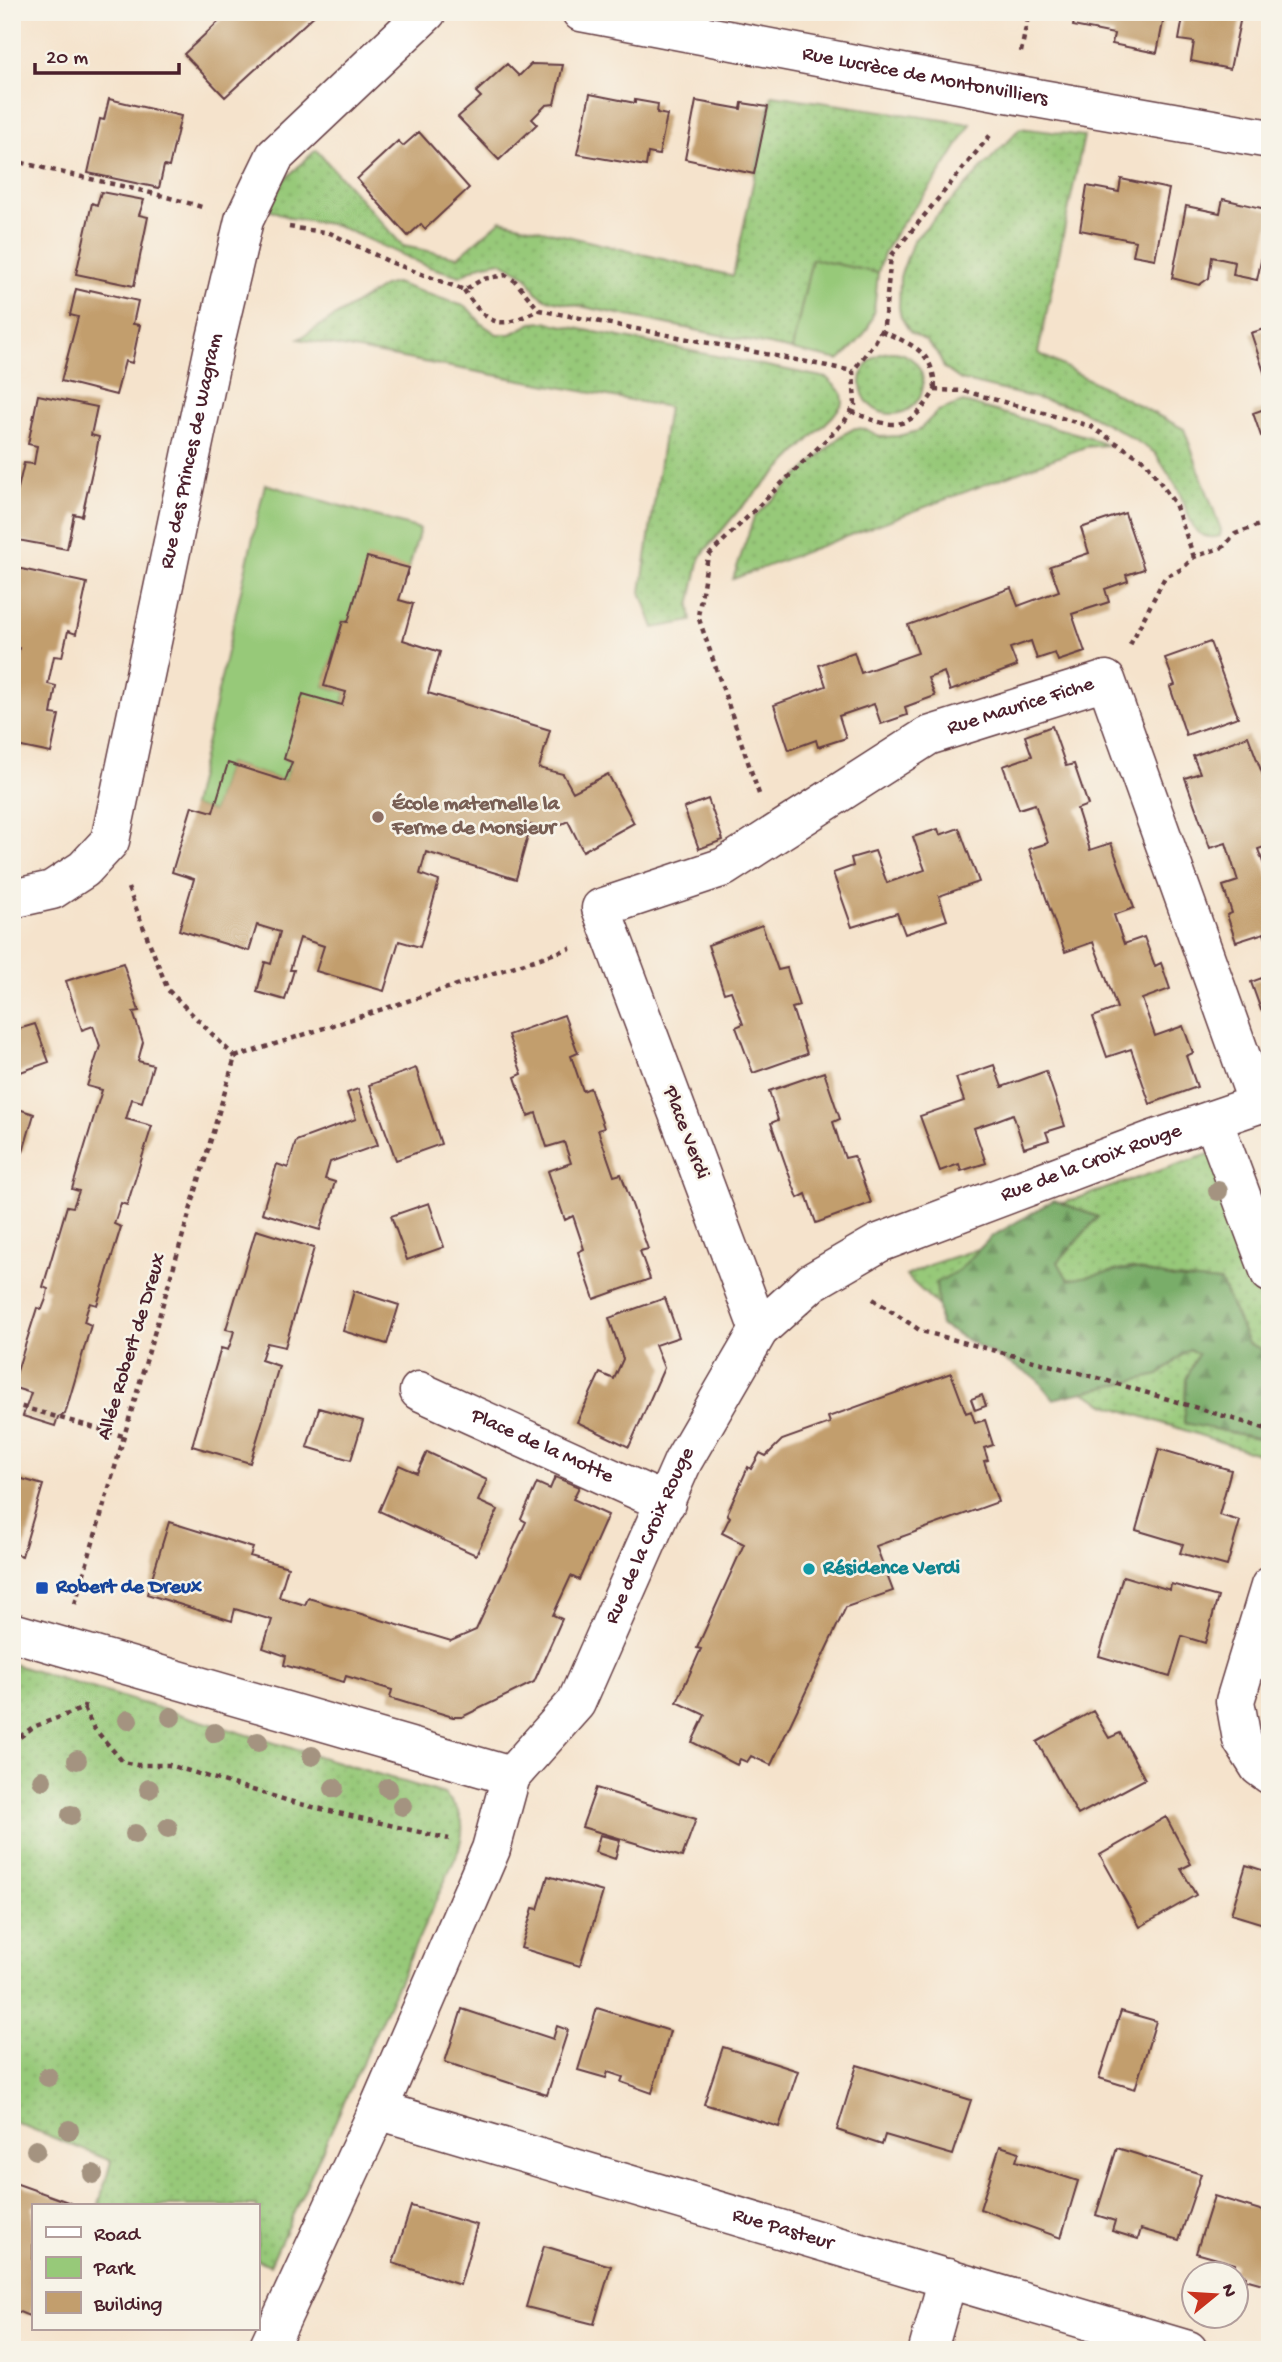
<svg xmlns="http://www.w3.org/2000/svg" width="1282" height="2362" font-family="'Gochi Hand',sans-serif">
<defs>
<pattern id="grass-dots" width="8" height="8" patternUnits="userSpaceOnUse" patternTransform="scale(1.75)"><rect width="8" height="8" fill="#97c979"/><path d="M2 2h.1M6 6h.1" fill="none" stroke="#84ac69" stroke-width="1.8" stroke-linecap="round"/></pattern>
<pattern id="forest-firs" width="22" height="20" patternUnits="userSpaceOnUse" patternTransform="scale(1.75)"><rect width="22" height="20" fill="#79ad69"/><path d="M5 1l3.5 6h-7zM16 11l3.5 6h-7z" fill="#658c57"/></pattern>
</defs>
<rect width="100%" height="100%" fill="#f7f3e8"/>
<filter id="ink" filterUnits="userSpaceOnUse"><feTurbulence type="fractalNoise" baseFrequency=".0143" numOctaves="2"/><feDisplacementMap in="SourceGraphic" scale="14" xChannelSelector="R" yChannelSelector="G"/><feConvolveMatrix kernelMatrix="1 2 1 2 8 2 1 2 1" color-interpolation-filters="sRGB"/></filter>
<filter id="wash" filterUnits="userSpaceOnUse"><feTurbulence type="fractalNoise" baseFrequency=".00686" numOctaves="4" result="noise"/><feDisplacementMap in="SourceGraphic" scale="28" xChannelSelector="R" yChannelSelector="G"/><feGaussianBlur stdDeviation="1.57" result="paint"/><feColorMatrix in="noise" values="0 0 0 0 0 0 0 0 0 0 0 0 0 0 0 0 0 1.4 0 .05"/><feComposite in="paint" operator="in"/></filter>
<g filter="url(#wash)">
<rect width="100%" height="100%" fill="#f5e3cc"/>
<path fill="url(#grass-dots)" stroke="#707452" stroke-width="2" d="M 772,95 L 971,124 C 958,144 947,165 932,185 C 911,213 886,237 878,273 L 812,259 L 792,350 L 546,299 L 536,292 L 526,276 L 500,261 L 481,265 L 460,276 L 429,267 L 336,225 L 290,218 L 269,209 L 283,181 L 316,150 L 403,246 L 458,257 L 501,220 L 733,276 Z
M 1020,128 L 1084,136 L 1038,353 L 1184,429 L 1221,530 L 1220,536 C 1210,539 1201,536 1194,529 L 1178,489 L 1155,453 L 1119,430 L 1076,408 L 961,380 L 944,368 L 938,354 L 926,341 L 910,332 L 901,317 L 899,308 L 900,277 L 913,241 Z
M 395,283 L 467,307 L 482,324 L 497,334 L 511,334 L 532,323 L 545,322 L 827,378 L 842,393 L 843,403 L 833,416 L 738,511 L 700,557 L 690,606 L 692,621 L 654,628 L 641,592 L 668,407 L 299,339 L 384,286 Z
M861 383a31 31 0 1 1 62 0a31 31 0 1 1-62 0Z
M 963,402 L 1089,437 L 1106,445 L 1085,447 L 733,579 L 754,517 L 842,435 L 855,428 L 866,429 L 880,437 L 898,436 L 918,431 L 938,411 Z
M 1212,1153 L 1270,1321 L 1270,1458 L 1107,1405 L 957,1323 L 906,1276 L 929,1265 L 1038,1229 L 1033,1213 Z
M 12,1664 L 444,1794 C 464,1813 466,1825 458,1852 L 270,2265 L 257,2260 L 257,2206 L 104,2206 L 99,2204 L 111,2161 L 12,2121 Z"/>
<path fill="url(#forest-firs)" stroke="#62664a" stroke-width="2" d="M 1054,1200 L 1098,1217 L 1058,1262 L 1068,1280 L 1130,1268 L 1174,1278 L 1221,1282 L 1248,1343 L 1270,1353 L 1270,1431 L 1257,1438 L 1184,1423 L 1186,1379 L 1198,1354 L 1189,1349 L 1159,1375 L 1053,1399 L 1036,1378 L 940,1325 L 936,1283 L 959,1270 L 991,1237 Z"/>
<path fill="#97c979" stroke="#707452" stroke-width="2" d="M 812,259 L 878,273 C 873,320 876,328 839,360 L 792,350 Z
M 265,484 L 420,529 L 409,568 L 348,622 L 343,621 L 324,686 L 346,692 L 342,705 L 284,759 L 292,762 L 285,781 L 228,763 L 213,812 L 192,806 Z"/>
<g id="blocks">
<path fill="#c29e6d" d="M 229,12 L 318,12 L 225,97 L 184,54 Z
M 1076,12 L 1165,12 L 1157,53 L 1112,44 L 1114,34 L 1073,26 Z
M 1184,12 L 1242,12 L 1230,69 L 1191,61 L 1194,42 L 1179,40 Z
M 507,64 L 519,76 L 531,64 L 563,65 L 554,104 L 546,105 L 532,119 L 537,124 L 499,160 L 458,117 L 481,97 L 476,92 Z
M 590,94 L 635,103 L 635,100 L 658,104 L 657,113 L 667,115 L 659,155 L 648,153 L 646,166 L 577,154 Z
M 109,99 L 181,116 L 169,167 L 164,166 L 159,188 L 88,173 L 100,119 L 104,120 Z
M 696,101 L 741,109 L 742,103 L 768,107 L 754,174 L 685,159 Z
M 419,132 L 469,188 L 425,229 L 421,224 L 408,236 L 357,179 L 398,141 L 403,146 Z
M 1121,179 L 1169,189 L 1155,259 L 1133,255 L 1136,241 L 1080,230 L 1087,186 L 1119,192 Z
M 101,192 L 144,200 L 139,215 L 148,217 L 134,286 L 76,274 L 92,203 L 97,205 Z
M 1223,199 L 1270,210 L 1270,219 L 1257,280 L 1233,275 L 1235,262 L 1212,257 L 1209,278 L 1199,285 L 1172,278 L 1186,206 L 1220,213 Z
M 76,289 L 89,292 L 90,290 L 138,301 L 133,324 L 140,325 L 132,363 L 125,361 L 116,395 L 61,381 L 78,317 L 70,315 Z
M 1270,327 L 1270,387 L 1269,387 L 1251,333 Z
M 38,395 L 97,407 L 91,435 L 99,437 L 95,458 L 82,516 L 74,514 L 67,549 L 12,539 L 12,514 L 24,463 L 34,464 L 37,446 L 28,444 Z
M 1270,407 L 1270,432 L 1261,436 L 1253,413 Z
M 1125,513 L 1144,569 L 1126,575 L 1128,581 L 1105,589 L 1109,602 L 1072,614 L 1085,652 L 1058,661 L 1055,653 L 1037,659 L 1031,641 L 1010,648 L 1017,666 L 950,691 L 944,672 L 928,678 L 935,696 L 905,707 L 907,715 L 881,724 L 874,704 L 839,716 L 846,738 L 818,747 L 816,740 L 789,750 L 774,705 L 826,686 L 819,665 L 854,652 L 861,673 L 918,653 L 908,625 L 1011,588 L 1018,606 L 1059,591 L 1050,566 L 1089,553 L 1081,528 Z
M 367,557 L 409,568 L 399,600 L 413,604 L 403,640 L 440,652 L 428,693 L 550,730 L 539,768 L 563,774 L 573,792 L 608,774 L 634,823 L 583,851 L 568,821 L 549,830 L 531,825 L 516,879 L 426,852 L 420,874 L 439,881 L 420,947 L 399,941 L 384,991 L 316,971 L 324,946 L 300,938 L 290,970 L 294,970 L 285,1000 L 257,992 L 265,962 L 271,964 L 280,932 L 257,925 L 249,951 L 179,930 L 194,879 L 172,872 L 192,806 L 213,812 L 228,763 L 285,781 L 292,762 L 284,759 L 303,694 L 342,705 L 346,692 L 324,686 L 343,621 L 348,622 Z
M 12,567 L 87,583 L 76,634 L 68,631 L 62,657 L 54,656 L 48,684 L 56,686 L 51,714 L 59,715 L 51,753 L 12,745 L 12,678 L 14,678 L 19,648 L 12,647 Z
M 1210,642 L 1238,717 L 1186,735 L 1170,687 L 1175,685 L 1165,658 Z
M 1052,726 L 1066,766 L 1074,764 L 1088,805 L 1077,809 L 1090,850 L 1111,843 L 1131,899 L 1134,908 L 1114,915 L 1124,944 L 1144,937 L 1155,966 L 1161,963 L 1170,989 L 1142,999 L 1155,1036 L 1183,1026 L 1193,1053 L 1186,1056 L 1197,1087 L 1150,1104 L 1131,1049 L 1107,1057 L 1093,1017 L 1117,1008 L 1093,942 L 1065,952 L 1029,849 L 1048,843 L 1035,804 L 1019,809 L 1003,766 L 1032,756 L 1025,736 Z
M 1248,736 L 1270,794 L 1270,845 L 1258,849 L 1270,881 L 1269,948 L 1264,933 L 1236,942 L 1227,915 L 1232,913 L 1223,886 L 1238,881 L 1226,843 L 1210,848 L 1185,778 L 1200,773 L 1193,756 Z
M 708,799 L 723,840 L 699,849 L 684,808 Z
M 959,828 L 979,882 L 939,896 L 947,920 L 905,934 L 897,913 L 852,927 L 833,873 L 853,866 L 851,858 L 875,851 L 887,883 L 925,870 L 913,837 L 938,829 L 940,835 Z
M 762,925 L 778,970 L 787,968 L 799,1006 L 792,1008 L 807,1054 L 753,1073 L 736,1027 L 743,1024 L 737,1007 L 731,991 L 724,993 L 708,945 Z
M 123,963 L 139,1011 L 133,1012 L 143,1042 L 138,1061 L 153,1065 L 142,1102 L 132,1099 L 126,1119 L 152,1126 L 127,1205 L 121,1203 L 114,1224 L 121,1227 L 97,1305 L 90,1303 L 87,1311 L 84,1322 L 91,1325 L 65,1414 L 58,1417 L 55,1426 L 23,1416 L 31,1393 L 12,1387 L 37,1308 L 42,1309 L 46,1299 L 48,1289 L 43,1287 L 67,1206 L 73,1207 L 79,1191 L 72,1189 L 102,1090 L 87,1086 L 100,1046 L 93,1026 L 82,1030 L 66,981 Z
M 1270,975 L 1270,1015 L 1269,1015 L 1267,1008 L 1261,1010 L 1251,982 Z
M 564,1015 L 578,1053 L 571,1056 L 583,1091 L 590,1088 L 604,1128 L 598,1130 L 614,1176 L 621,1174 L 648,1249 L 640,1251 L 650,1279 L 594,1299 L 578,1252 L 584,1249 L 573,1216 L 565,1220 L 548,1171 L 571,1163 L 564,1142 L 547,1147 L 536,1113 L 528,1116 L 515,1077 L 522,1074 L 508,1035 Z
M 35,1024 L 49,1062 L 12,1075 L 12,1031 Z
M 994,1065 L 1002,1087 L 1046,1071 L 1065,1126 L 1046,1132 L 1049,1140 L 1024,1148 L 1013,1114 L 992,1122 L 974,1128 L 986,1163 L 961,1171 L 959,1164 L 940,1171 L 920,1116 L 964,1101 L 956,1078 Z
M 416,1068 L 441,1144 L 396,1160 L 369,1085 Z
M 824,1072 L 840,1119 L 833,1122 L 839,1141 L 845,1158 L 854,1156 L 871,1203 L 816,1223 L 806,1194 L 798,1198 L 791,1180 L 771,1123 L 778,1120 L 769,1091 Z
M 358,1089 L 378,1145 L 330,1162 L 325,1179 L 335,1182 L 320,1230 L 262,1213 L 277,1164 L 288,1168 L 296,1141 L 356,1119 L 347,1093 Z
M 12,1107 L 34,1114 L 23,1152 L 12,1149 Z
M 429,1203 L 444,1247 L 407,1260 L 391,1216 Z
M 256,1230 L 314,1248 L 285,1347 L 267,1343 L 264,1351 L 261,1360 L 279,1366 L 250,1463 L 192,1446 L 221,1348 L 228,1350 L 231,1342 L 234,1331 L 226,1329 Z
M 354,1291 L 399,1305 L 387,1344 L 343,1331 Z
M 665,1298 L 679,1337 L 655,1345 L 664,1368 L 629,1447 L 577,1422 L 600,1373 L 614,1379 L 623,1359 L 609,1318 Z
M 951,1373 L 966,1413 L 971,1411 L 975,1423 L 985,1420 L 993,1445 L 984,1448 L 988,1460 L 984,1461 L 998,1502 L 876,1546 L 893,1591 L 846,1607 L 771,1765 L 751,1756 L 747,1762 L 740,1759 L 737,1765 L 692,1742 L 705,1715 L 677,1702 L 701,1649 L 697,1648 L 744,1544 L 722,1533 L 730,1517 L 727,1514 L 748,1467 L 751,1469 L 760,1453 L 766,1456 L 782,1440 L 830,1423 L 828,1417 Z
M 982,1395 L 986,1406 L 975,1410 L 971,1399 Z
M 319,1408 L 363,1421 L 351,1460 L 307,1447 Z
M 1159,1449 L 1231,1470 L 1219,1515 L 1240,1521 L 1227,1566 L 1180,1553 L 1183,1544 L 1136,1530 Z
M 427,1452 L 487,1480 L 478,1501 L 498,1510 L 476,1555 L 379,1511 L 399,1465 L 417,1473 Z
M 12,1476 L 43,1485 L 22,1556 L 12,1553 Z
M 555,1477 L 579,1487 L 573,1499 L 608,1515 L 579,1580 L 571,1576 L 553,1615 L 562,1619 L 534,1682 L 462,1717 L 453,1717 L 390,1698 L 392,1690 L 346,1676 L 344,1682 L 284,1665 L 286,1656 L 263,1648 L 272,1620 L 235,1609 L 232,1621 L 147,1594 L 169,1522 L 253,1548 L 250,1556 L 288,1567 L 279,1597 L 305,1605 L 308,1598 L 451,1641 L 476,1630 L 526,1522 L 521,1519 L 537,1483 L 550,1489 Z
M 1123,1576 L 1170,1590 L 1171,1584 L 1218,1597 L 1205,1643 L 1182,1636 L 1170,1677 L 1099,1656 Z
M 1093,1711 L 1109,1738 L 1120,1733 L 1145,1779 L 1078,1815 L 1037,1742 Z
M 596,1788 L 696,1819 L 682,1857 L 582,1827 Z
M 1166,1817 L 1191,1864 L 1181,1869 L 1196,1895 L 1140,1927 L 1100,1855 Z
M 600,1835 L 620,1840 L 615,1859 L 595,1852 Z
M 1269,1857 L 1270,1926 L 1231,1914 L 1246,1865 L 1265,1871 Z
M 548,1876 L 603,1892 L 580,1966 L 521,1948 L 533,1908 L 538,1909 Z
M 597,2008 L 670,2031 L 652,2093 L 621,2082 L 623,2077 L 608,2072 L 606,2078 L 578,2070 Z
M 462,2009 L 553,2039 L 557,2026 L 568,2030 L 547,2095 L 445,2062 Z
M 1121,2011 L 1156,2021 L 1135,2089 L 1099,2078 Z
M 723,2047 L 798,2071 L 779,2127 L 704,2104 Z
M 857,2065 L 971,2100 L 953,2155 L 885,2135 L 882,2145 L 837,2130 Z
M 1000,2146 L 1019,2152 L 1016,2161 L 1078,2181 L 1061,2238 L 980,2209 Z
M 1117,2148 L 1201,2174 L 1179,2240 L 1141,2229 L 1138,2239 L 1112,2231 L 1115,2221 L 1096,2215 Z
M 12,2182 L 71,2203 L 69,2206 L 33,2206 L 33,2307 L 29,2316 L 12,2309 Z
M 1214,2196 L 1270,2213 L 1270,2286 L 1245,2279 L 1246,2276 L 1233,2272 L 1235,2264 L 1196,2253 Z
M 411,2206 L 477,2225 L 460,2285 L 393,2263 Z
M 544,2246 L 611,2266 L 594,2324 L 526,2307 Z"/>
</g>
</g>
<g filter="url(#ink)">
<use href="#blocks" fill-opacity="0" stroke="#643c43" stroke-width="2"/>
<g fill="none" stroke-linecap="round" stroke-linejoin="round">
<g stroke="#643c43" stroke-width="41">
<g id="minor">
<path id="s1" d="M 581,12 L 1007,93 L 1270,139"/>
<path id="s2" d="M 12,899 L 52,890 L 84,869 L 110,841 L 214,347 L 244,220 L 275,156 L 427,12"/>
<path d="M 1213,1120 L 1270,1273"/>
<path id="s3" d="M 759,1330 L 601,908 L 724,867 L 928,736 L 1106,680 L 1258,1104"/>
<path id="s4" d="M 419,1391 L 666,1503"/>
<path d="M 1270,1586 L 1235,1701 L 1242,1740 L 1259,1767 L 1270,1775"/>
<path id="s5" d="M 12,1632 L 511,1776 L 576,1703 L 683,1461 L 759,1330 L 812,1282 L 879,1243 L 1150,1141 L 1270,1100"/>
<path id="s6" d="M 378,2110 L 1188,2350"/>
<path d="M 267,2350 L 378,2110 L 491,1849 L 511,1776"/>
<path d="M 928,2350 L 948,2278"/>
</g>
</g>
<path stroke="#643c43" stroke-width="4.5" stroke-dasharray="5 5" stroke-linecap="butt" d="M 1021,52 L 1029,12
M 12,160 C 75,177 140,188 202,207
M 289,227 L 330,233 L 390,262 L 464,290 L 483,279 L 506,275 L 515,281 L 539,310 L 853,371
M 464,290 C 474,305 487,325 507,322 C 517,321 530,313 539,310
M 881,331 C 913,345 934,351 935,390
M 851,411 C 893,430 910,432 935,390 L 964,391 L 1090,426 L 1146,462 L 1175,504 L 1194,557
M 1130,645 L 1165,577 L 1182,569 L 1194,557 L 1223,547 L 1235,534 L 1270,521
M 759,794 L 698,616 L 708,556 L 844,422 L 855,405 L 853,371 L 875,342 L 884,325 L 891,256 L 992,133
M 128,888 L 168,990 L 235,1057
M 235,1057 L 571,948
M 873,1299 L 921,1331 L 1098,1378 L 1270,1430
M 12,1404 L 123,1436
M 75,1604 L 235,1057
M 84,1708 L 93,1727 L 123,1762 L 137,1765 L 169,1765 L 296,1803 L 449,1839
M 12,1743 L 33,1727 L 84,1708 L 86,1699"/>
<use href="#minor" stroke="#fff" stroke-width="38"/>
</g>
<g fill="#a49380">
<circle cx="1218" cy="1191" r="10"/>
<circle cx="171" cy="1717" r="10"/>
<circle cx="128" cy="1720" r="10"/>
<circle cx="215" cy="1733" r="10"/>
<circle cx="258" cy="1742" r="10"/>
<circle cx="312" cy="1756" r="10"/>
<circle cx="77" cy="1760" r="10"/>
<circle cx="42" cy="1780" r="10"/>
<circle cx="334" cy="1788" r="10"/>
<circle cx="388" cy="1788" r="10"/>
<circle cx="149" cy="1789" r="10"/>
<circle cx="402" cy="1806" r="10"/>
<circle cx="71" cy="1815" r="10"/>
<circle cx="168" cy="1828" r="10"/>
<circle cx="135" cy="1834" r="10"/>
<circle cx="48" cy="2077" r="10"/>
<circle cx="69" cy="2130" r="10"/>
<circle cx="36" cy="2150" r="10"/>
<circle cx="93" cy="2174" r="10"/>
</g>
</g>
<circle fill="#8d6e63" stroke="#f7f3e8" stroke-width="2.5" cx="378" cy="817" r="7"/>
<circle fill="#0f9aa8" stroke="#f7f3e8" stroke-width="2.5" cx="809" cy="1569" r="7"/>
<rect fill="#1a4fb4" stroke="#f7f3e8" stroke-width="2.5" x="35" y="1581" width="14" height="14" rx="3.5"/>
<g text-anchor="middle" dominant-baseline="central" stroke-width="5" stroke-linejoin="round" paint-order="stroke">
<g font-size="21" fill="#4a1f2b" stroke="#f7f3e8">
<text stroke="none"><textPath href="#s1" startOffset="350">Rue Lucrèce de Montonvilliers</textPath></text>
<text stroke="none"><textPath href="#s2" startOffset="516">Rue des Princes de Wagram</textPath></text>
<text stroke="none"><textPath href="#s3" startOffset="920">Rue Maurice Fiche</textPath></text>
<text transform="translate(685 1133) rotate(69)">Place Verdi</text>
<text stroke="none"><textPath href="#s5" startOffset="1409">Rue de la Croix Rouge</textPath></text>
<text transform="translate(133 1347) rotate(-73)">Allée Robert de Dreux</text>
<text stroke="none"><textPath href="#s4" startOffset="135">Place de la Motte</textPath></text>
<text stroke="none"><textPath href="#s5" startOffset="800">Rue de la Croix Rouge</textPath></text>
<text stroke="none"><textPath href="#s6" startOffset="422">Rue Pasteur</textPath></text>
</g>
<g font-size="21" font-weight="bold" fill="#785e54" stroke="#f7f3e8" text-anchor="start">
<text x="392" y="805">École maternelle la<tspan x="392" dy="24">Ferme de Monsieur</tspan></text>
</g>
<g font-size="21" font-weight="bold" fill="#0d838f" stroke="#f7f3e8" text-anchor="start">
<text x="823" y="1569">Résidence Verdi</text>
</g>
<g font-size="21" font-weight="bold" fill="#164399" stroke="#f7f3e8" text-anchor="start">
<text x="56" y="1588">Robert de Dreux</text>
</g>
</g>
<rect width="1282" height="2362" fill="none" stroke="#f7f3e8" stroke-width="42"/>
<rect x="32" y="2204" width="228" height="126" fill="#f7f3e8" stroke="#b29e9c" stroke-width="2"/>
<rect x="46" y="2227" width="35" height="10" fill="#ffffff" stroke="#b29e9c" stroke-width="2"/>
<text x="94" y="2240" font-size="21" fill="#4a1f2b">Road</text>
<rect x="46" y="2257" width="35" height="21" fill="#97c979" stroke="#b29e9c" stroke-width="2"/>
<text x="94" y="2274" font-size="21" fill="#4a1f2b">Park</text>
<rect x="46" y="2292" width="35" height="21" fill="#c29e6d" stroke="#b29e9c" stroke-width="2"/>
<text x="94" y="2310" font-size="21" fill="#4a1f2b">Building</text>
<g transform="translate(1215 2295) rotate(72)"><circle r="33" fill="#f7f3e8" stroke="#b29e9c" stroke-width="2"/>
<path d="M0-5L12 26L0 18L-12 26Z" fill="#c8321e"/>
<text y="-10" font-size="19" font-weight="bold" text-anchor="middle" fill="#4a1f2b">N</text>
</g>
<path d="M35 63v10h144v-10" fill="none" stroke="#4a1f2b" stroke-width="3.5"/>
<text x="46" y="63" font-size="21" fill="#4a1f2b" stroke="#f7f3e8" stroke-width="5" paint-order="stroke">20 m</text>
</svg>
